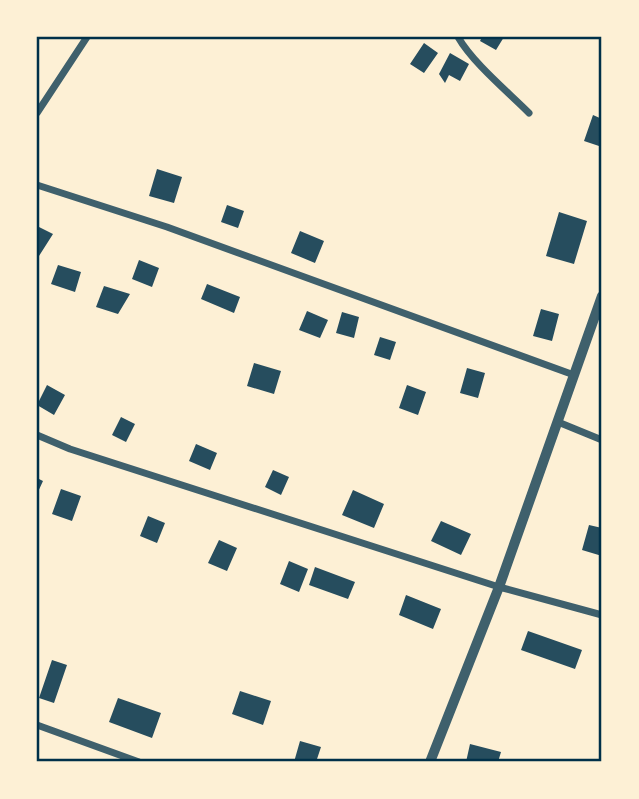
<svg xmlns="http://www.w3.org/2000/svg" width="639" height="799" font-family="Overpass,sans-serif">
<rect width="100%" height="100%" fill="#fdf0d5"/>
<path fill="#264d5e" d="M 482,37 L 504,37 L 496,50 L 480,41 Z
M 424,43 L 438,53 L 424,73 L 410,64 Z
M 450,53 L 469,64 L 460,81 L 449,75 L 445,83 L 439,74 Z
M 593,115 L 602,119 L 602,147 L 584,141 Z
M 157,169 L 182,177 L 174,203 L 149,196 Z
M 227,205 L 244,211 L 238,228 L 221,222 Z
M 559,212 L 587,221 L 574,264 L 546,256 Z
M 37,226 L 53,234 L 39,256 L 37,256 Z
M 300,231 L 324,241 L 315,263 L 291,253 Z
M 139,260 L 159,268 L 152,287 L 132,279 Z
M 58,265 L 81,272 L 75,292 L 51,284 Z
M 207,284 L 240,297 L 234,313 L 201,299 Z
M 104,286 L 130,294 L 118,314 L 96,307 Z
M 541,309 L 559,314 L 552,341 L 533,336 Z
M 307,311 L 328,320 L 320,338 L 299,330 Z
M 342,312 L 359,317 L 354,338 L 336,333 Z
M 380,337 L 396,342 L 390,360 L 374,355 Z
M 254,363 L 281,371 L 274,394 L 247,386 Z
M 467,368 L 485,373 L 478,398 L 460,393 Z
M 47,385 L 65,395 L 54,415 L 37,405 Z
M 407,385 L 426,392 L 418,415 L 399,408 Z
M 121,417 L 135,424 L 126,442 L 112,435 Z
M 196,444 L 217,453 L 210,470 L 189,461 Z
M 273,470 L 289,477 L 281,495 L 265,487 Z
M 37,478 L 43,481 L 37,494 Z
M 61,489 L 81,496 L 72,521 L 52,514 Z
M 353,490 L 384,504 L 374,528 L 342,515 Z
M 148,516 L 165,523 L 157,543 L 140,536 Z
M 441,521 L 471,534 L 461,555 L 431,541 Z
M 589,525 L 602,528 L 602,556 L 582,550 Z
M 219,540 L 237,548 L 227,571 L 208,563 Z
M 289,561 L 308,569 L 299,592 L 280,584 Z
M 315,567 L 355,582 L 348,599 L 309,585 Z
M 406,595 L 441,609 L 433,629 L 399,615 Z
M 528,631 L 582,650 L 575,669 L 521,650 Z
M 52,660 L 67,665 L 54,703 L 39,698 Z
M 240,691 L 271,701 L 263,725 L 232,714 Z
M 118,698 L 161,713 L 152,738 L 109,722 Z
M 300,741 L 321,747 L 316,762 L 294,762 Z
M 470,744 L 501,752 L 498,762 L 466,762 Z"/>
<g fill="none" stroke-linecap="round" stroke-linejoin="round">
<path stroke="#3f606c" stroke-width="7" d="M 458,37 C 473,63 507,91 529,113
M 37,113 L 87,37
M 37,185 L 167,227 L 574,375
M 558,422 L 602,440
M 37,435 L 70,449 L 499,587 L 602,615
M 37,725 L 139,762"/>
<path stroke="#3f606c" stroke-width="10" d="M 430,762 L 499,587 L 602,296"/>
</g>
<rect width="639" height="799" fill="none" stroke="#fdf0d5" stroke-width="77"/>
<rect x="38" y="38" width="562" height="722" fill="none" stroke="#003049" stroke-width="2.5"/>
</svg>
